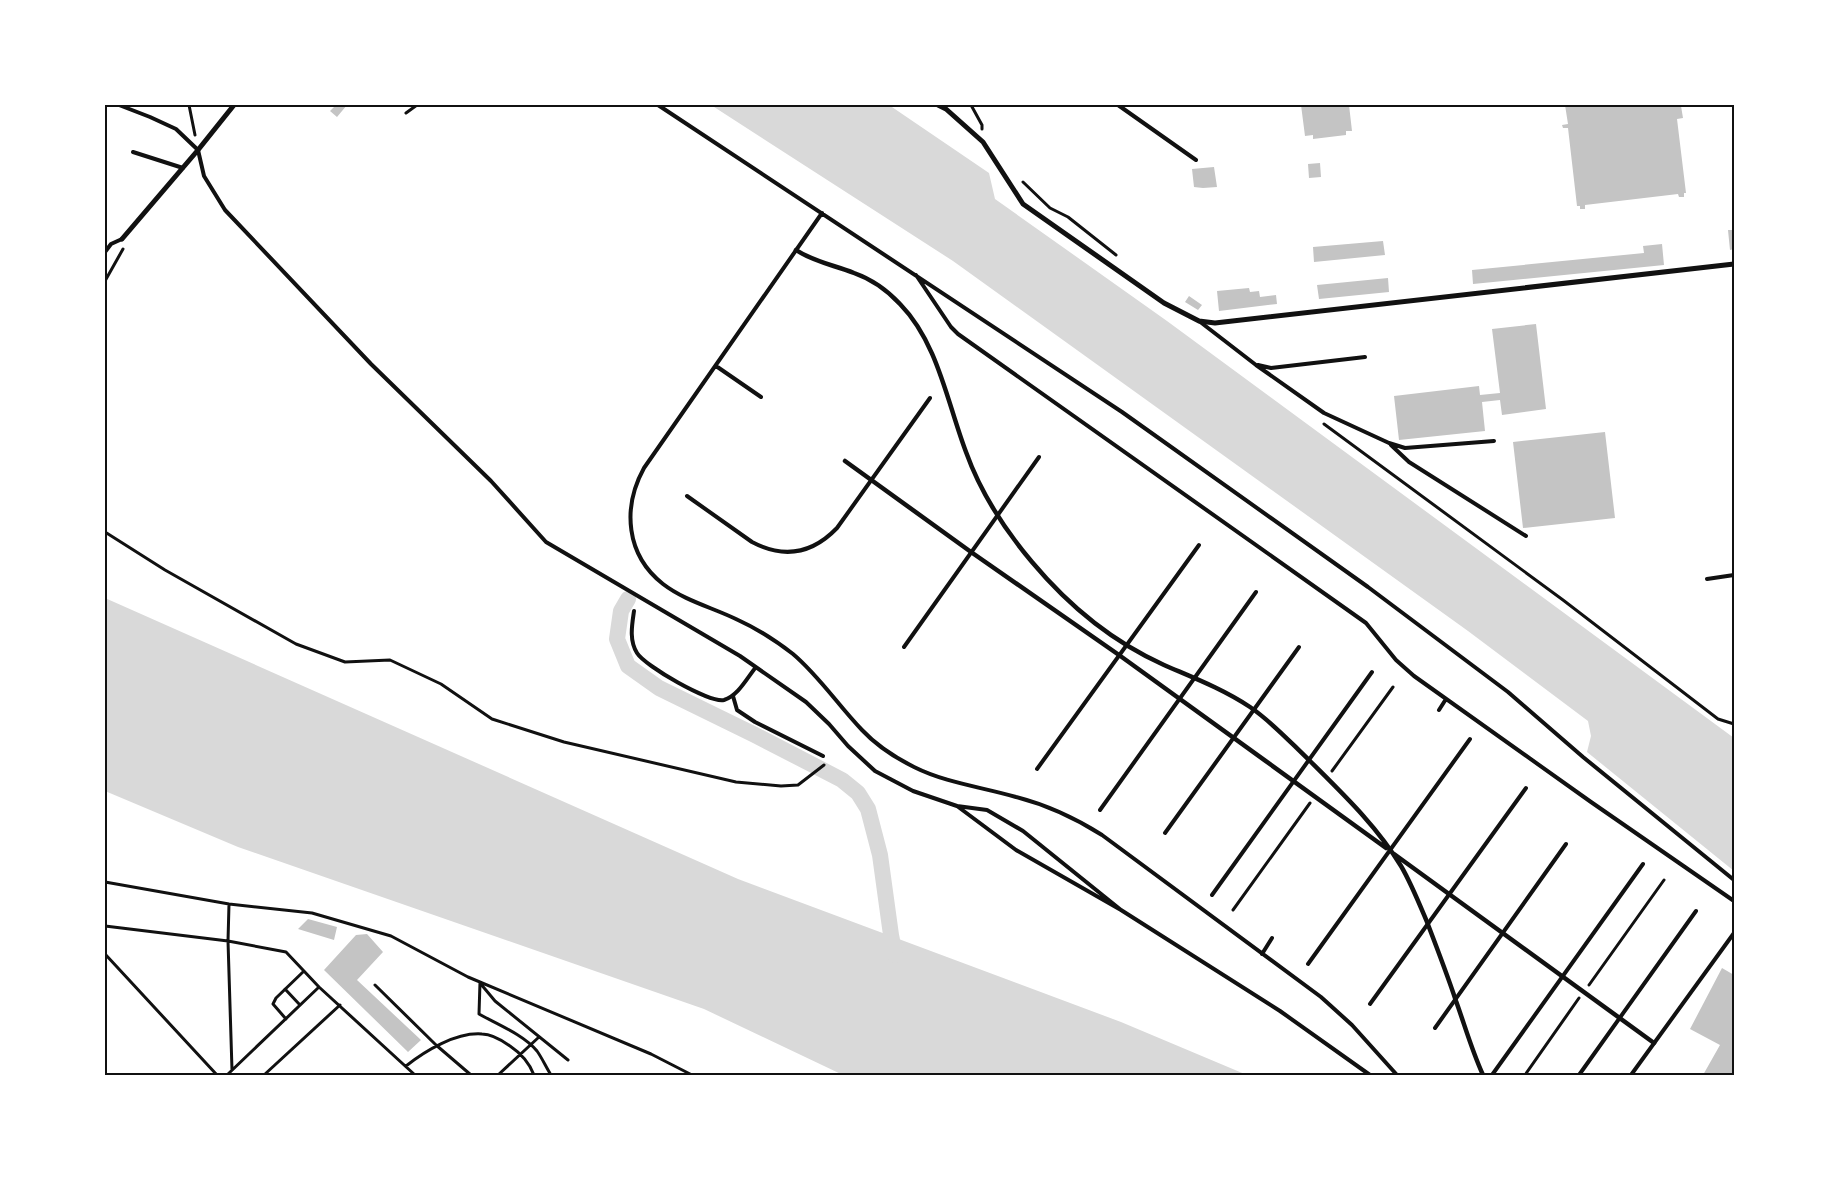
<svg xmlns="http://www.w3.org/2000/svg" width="1839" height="1180" font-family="Cabin,sans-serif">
<rect width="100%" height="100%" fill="#fff"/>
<path fill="#d9d9d9" d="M 711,105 L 889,105 L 989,173 L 995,199 L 1167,321 L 1734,738 L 1734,871 L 1587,752 L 1591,736 L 1588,721 L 1468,631 L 953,261 Z
M 105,598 L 738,879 L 1121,1022 L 1247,1075 L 843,1075 L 704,1009 L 238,847 L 105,791 Z"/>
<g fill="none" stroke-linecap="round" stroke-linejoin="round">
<path stroke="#d9d9d9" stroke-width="16" d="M 628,599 L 621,611 L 617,639 L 628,666 L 659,688 L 755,735 L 842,780 L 858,793 L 868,809 L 880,855 L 891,935 L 895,955"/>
</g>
<path fill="#c4c4c4" d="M 336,105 L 347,105 L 337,117 L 330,111 Z
M 1301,105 L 1349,105 L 1352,131 L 1346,131 L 1346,135 L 1313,139 L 1313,135 L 1305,136 Z
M 1565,105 L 1681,106 L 1683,118 L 1677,119 L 1686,193 L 1684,193 L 1684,197 L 1679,197 L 1678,194 L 1585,205 L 1585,209 L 1580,209 L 1580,206 L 1577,206 L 1568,128 L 1563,128 L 1562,125 L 1568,124 Z
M 1320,163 L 1321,177 L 1309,178 L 1308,164 Z
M 1214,167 L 1217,187 L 1203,188 L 1194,187 L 1192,169 Z
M 1728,230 L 1734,230 L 1734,249 L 1730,250 Z
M 1383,241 L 1385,255 L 1314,262 L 1313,247 Z
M 1662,244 L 1664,265 L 1473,284 L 1472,270 L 1644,253 L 1643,246 Z
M 1388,278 L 1389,292 L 1319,299 L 1317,285 Z
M 1249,288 L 1250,292 L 1259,291 L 1260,297 L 1276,295 L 1277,304 L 1219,311 L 1217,291 Z
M 1189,296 L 1202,305 L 1198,310 L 1185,302 Z
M 1536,324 L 1546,409 L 1502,415 L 1500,400 L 1482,402 L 1485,431 L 1399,440 L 1394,396 L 1479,386 L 1480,395 L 1500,393 L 1492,329 Z
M 1605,432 L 1615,518 L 1523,528 L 1513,442 Z
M 308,919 L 337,927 L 334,940 L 298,929 Z
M 367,934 L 383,952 L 357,980 L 421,1040 L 408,1052 L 324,970 L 356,935 Z
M 1722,968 L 1734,975 L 1734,1075 L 1703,1075 L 1720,1045 L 1690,1029 Z"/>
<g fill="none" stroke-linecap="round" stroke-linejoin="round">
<path stroke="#111" stroke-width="3" d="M 189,105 L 195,135
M 971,105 L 982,125 L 982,129
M 406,113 L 417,105
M 1023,182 L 1050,208 L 1068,217 L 1116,255
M 105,281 L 123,249
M 1324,424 L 1563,600 L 1718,719 L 1734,724
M 105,532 L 165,570 L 296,644 L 345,662 L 390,660 L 441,684 L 492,719 L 564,742 L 736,782 L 781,786 L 798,785 L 824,765
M 1332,771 L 1393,687
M 105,882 L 229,904 L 312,913 L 391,936 L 468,977 L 651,1054 L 692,1075
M 229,904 L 228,941 L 286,952 L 319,987 L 415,1075
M 1233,910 L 1310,803
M 105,926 L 228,941 L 232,1070
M 105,954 L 217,1075
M 480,982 L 479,1014 C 497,1024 524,1035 537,1051 C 542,1058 546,1067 551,1075
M 480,983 L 495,1001 L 568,1060
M 375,985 L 436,1045 L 471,1075
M 1589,985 L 1664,880
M 285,989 L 300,1005
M 286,1019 L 273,1004 L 276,998 L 304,971
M 406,1066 C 425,1051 456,1032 482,1034 C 491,1034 503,1041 510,1046 C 522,1054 529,1062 534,1075
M 227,1075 L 319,987
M 264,1075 L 340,1005
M 498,1075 L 539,1037
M 1525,1075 L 1579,998"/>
<path stroke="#111" stroke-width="4" d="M 119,105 L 150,117 L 176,129 L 198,150 L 204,176 L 225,210 L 371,364 L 491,481 L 546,542 L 740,656 L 806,702 L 829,724 L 848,746 L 875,771 L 913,791 L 957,806
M 658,105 L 1122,412 L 1368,587 L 1508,692 L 1583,757 L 1734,880
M 1118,105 L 1196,160
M 133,152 L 183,168
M 822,213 L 644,468 C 622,508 626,555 663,584 C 685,601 714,608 738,620 C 758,629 776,641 793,654 C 819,676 838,705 862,730 C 876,745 896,758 914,767 C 946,783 982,787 1016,797 C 1047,805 1075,818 1102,835 L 1321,997 L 1352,1025 L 1397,1075
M 105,252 L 111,244 L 122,239
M 916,275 L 951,327 L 958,334 L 1366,623 L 1396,660 L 1414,676 L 1591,802 L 1734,901
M 1199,321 L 1256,365 L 1324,413 L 1389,443 L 1405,448 L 1494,441
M 1258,365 L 1271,368 L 1365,357
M 716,366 L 761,397
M 1391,445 L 1409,462 L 1526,536
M 687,496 L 752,542 C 784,559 812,554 837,528 L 930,398
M 1707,579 L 1734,575
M 634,611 C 632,625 629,640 637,653 C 645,666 709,703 724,700 C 738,696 747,678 756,667
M 904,647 L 1039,457
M 733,696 L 737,710 L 755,722 L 823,756
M 1439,710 L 1446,699
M 1037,769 L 1199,545
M 1100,810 L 1256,592
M 1165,833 L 1299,647
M 1212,895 L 1372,672
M 1121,910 L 1023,831 L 987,810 L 957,806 L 1016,850 L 1121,910 L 1280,1011 L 1370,1075
M 1262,954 L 1272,938
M 1308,964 L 1470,739
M 1370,1004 L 1526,788
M 1435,1028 L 1566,844
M 1492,1075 L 1643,864
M 1579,1075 L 1696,911
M 1631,1075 L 1734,933"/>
<path stroke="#111" stroke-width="4.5" d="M 796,250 C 814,262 834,265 854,273 C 871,279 887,290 900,304 C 938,343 947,402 966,452 C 980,491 1005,530 1032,562 C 1068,605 1113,642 1164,665 C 1194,678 1223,689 1250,707 C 1272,722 1290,742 1309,760 C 1342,793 1376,825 1401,866 C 1411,883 1419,903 1427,922 C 1437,948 1447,974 1456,1001 C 1465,1026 1472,1051 1483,1075
M 845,461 L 971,552 L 1119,655 L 1386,848
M 1394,854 L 1654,1043"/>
<path stroke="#111" stroke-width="5" d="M 938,105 L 946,109 L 983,142 L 1023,204 L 1164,303 L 1199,321 L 1215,323 L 1734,264
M 122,239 L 198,150 L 234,105"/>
</g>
<rect width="1839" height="1180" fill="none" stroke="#ffffff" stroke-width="212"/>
<rect x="106" y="106" width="1627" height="968" fill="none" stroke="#111" stroke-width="2"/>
</svg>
